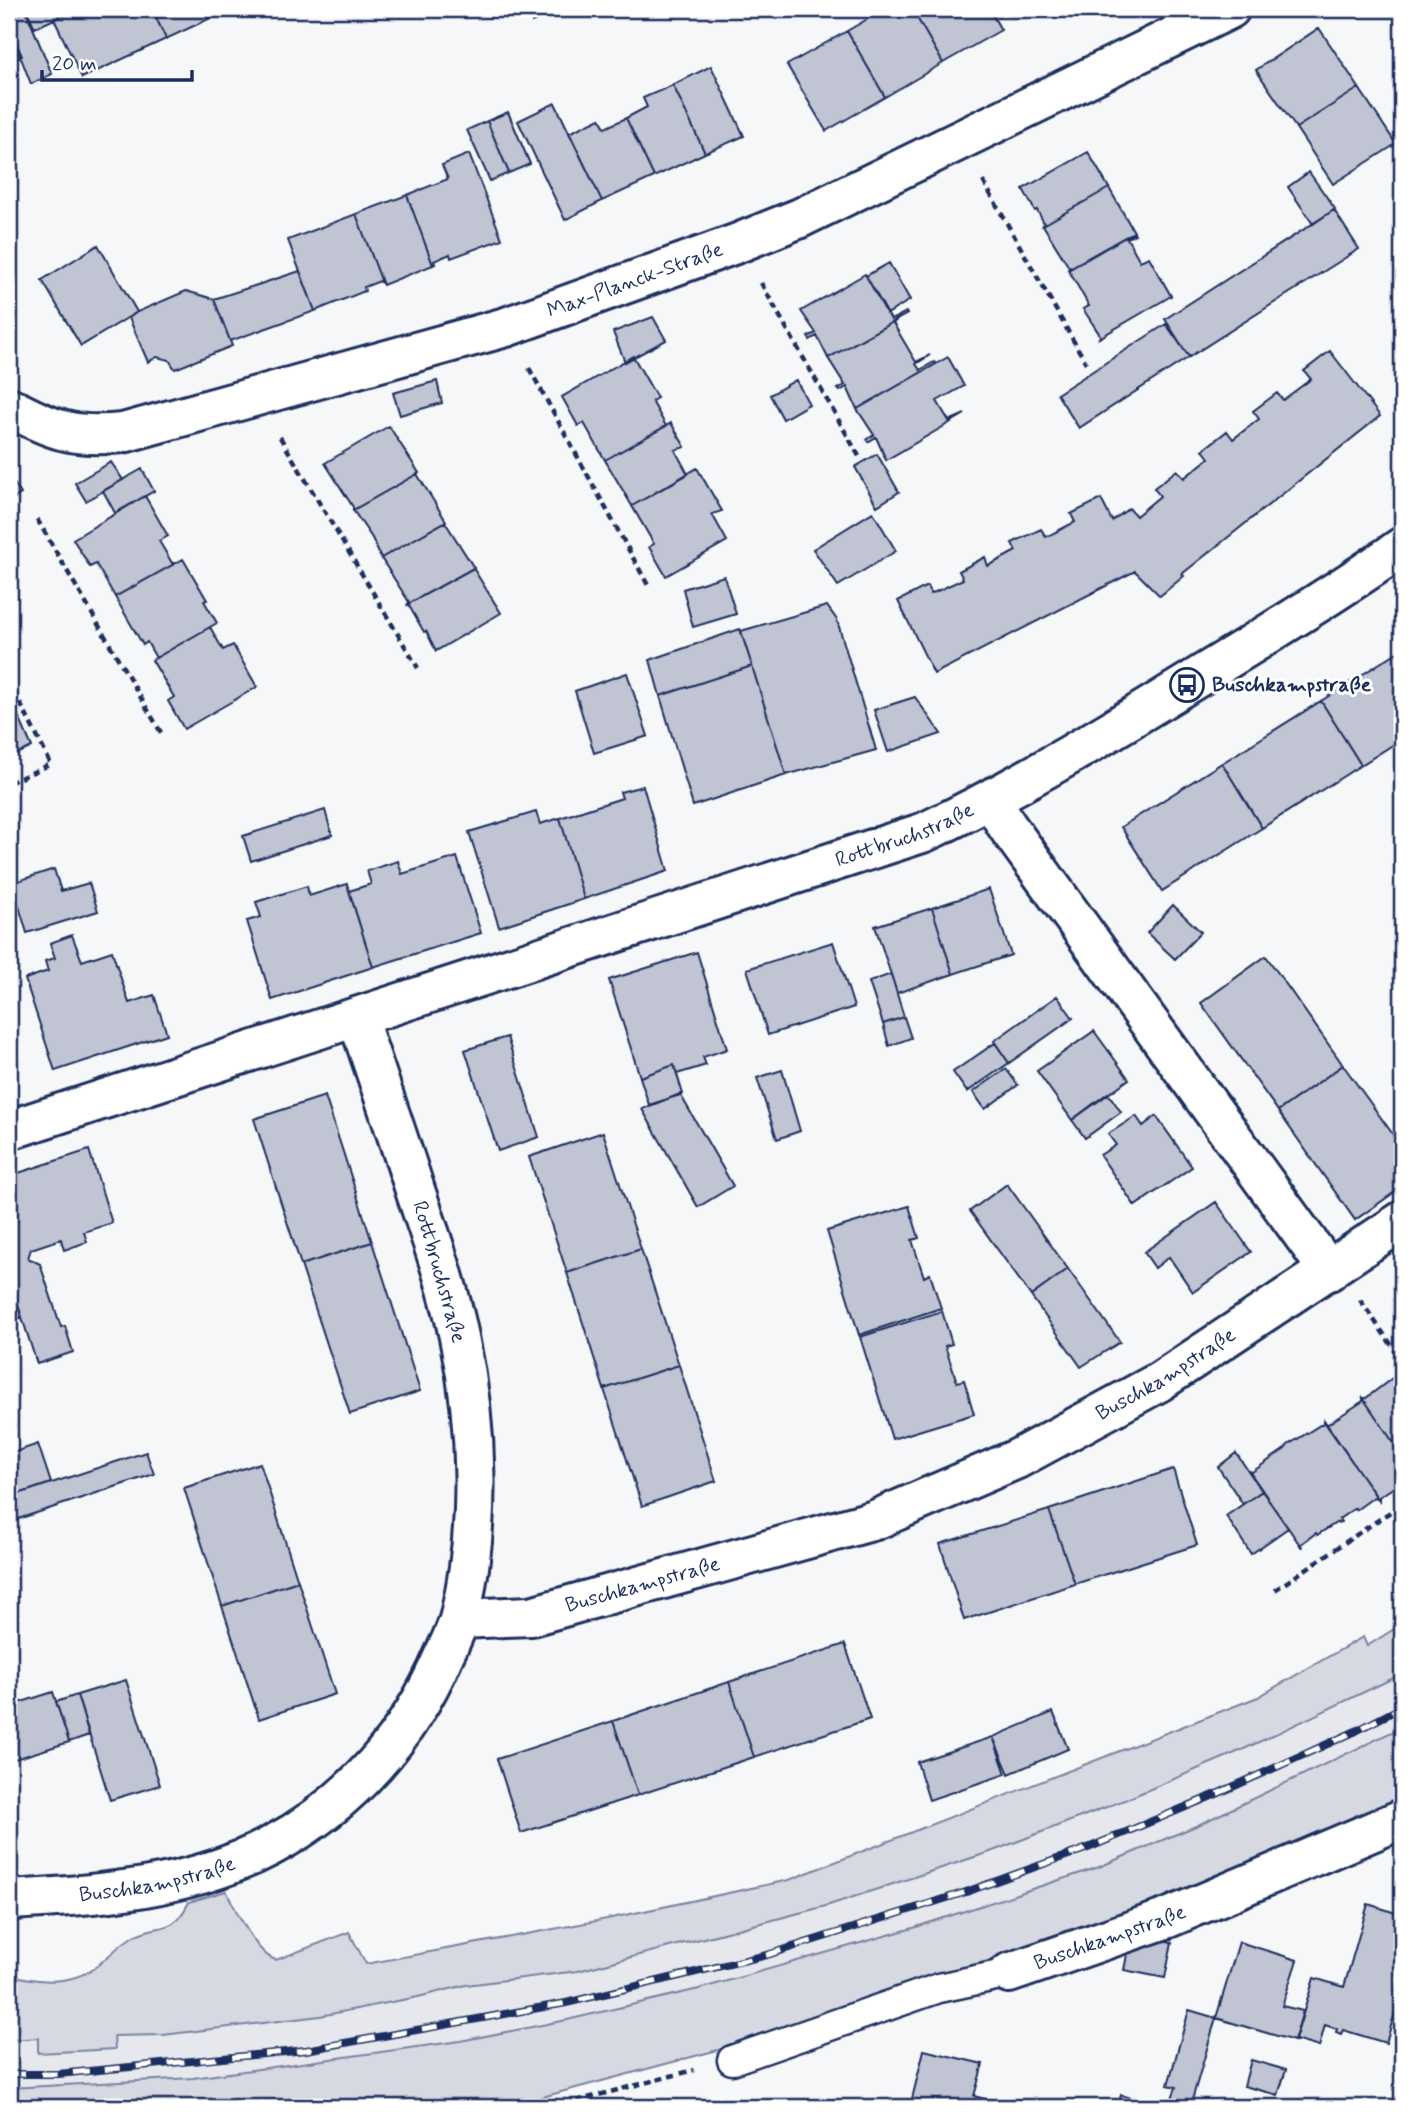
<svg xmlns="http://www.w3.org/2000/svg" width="1411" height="2116" font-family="Mynerve,sans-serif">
<rect width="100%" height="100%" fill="#f6f7f9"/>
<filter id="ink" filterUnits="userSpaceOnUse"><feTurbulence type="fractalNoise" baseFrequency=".0143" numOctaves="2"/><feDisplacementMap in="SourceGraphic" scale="14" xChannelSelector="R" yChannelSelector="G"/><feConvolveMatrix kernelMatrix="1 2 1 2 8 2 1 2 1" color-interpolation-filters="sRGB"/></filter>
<g filter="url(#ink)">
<path fill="#e6e8ee" d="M 1402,1674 L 1402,1727 L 1198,1825 L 1099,1867 L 913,1928 L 699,1989 L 567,2020 L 460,2041 L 193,2078 L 9,2088 L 9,2040 L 38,2038 L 38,2053 L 115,2049 L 113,2036 L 163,2035 L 320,2016 L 418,1997 L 466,1985 L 578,1971 L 826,1906 L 993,1851 L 1127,1799 L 1242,1750 Z"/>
<path fill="#d6d9e2" stroke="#7884a0" stroke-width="2" d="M 1402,1624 L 1402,1674 L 1242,1750 L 1127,1799 L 993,1851 L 826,1906 L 578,1971 L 466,1985 L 418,1997 L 320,2016 L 163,2035 L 114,2036 L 115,2049 L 38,2053 L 38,2038 L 9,2040 L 9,1974 C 39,1983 72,1986 98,1965 C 109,1956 119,1945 132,1937 C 158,1922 172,1937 189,1902 L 226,1891 C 236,1909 256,1955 276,1960 L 349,1932 L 366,1964 L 607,1919 L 789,1880 L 1258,1697 L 1363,1637 L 1367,1646 Z
M 1402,1727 L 1402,1805 L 1112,1927 L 933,1976 L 729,2047 L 505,2107 L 9,2107 L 9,2088 L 193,2078 L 460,2041 L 567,2020 L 699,1989 L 913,1928 L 1099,1867 L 1198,1825 Z"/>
<path fill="#c0c4d3" stroke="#1b2f5e" stroke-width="2" d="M 26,9 L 55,9 L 59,17 L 35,28 Z
M 78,9 L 152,9 L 166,39 L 82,78 L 54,19 Z
M 152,9 L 230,9 L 166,39 Z
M 526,9 L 554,9 L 555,11 L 532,22 Z
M 873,9 L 912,9 L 943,63 L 885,97 L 847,31 L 876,14 Z
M 912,9 L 989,9 L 1001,30 L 943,63 Z
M 1050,9 L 1074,9 L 1057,19 Z
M 26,11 L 52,74 L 31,84 L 9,27 L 9,18 Z
M 9,27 L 22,56 L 9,62 Z
M 1319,28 L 1359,88 L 1296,128 L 1256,70 Z
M 847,31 L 885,97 L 826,131 L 787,65 Z
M 711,66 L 744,136 L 705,153 L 673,85 Z
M 673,85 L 705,153 L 654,177 L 626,118 L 647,107 L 643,98 Z
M 1359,88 L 1396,144 L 1333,184 L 1296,128 Z
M 555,103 L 602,201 L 565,220 L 518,121 Z
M 508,112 L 530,164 L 509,173 L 487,121 Z
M 600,118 L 605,128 L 626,118 L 654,177 L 602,201 L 569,133 Z
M 487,121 L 509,173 L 490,181 L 467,130 Z
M 1088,152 L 1109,188 L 1043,225 L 1044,223 L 1037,210 L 1035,211 L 1023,189 Z
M 469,154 L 502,239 L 451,258 L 450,254 L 434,261 L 435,264 L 433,265 L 407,195 L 448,179 L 442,165 Z
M 1309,172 L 1335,209 L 1313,224 L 1288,187 Z
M 1109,188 L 1134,232 L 1070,269 L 1043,225 Z
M 407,195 L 433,265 L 383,285 L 356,214 Z
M 1334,210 L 1359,249 L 1189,357 L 1165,319 Z
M 356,214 L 383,285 L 380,281 L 364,287 L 365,291 L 315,311 L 288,240 Z
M 1134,232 L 1135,234 L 1127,238 L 1140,261 L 1149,257 L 1171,296 L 1099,338 L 1100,335 L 1083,309 L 1089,306 L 1068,269 Z
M 98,245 L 137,312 L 81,346 L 42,280 Z
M 889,263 L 910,300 L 887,314 L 866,276 Z
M 300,271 L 315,311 L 230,341 L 214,299 Z
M 865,274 L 891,320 L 906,312 L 907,314 L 828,358 L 817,336 L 810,340 L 808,337 L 816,333 L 801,311 Z
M 186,291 L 214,299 L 232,346 L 175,369 L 169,360 L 157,357 L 148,362 L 129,318 L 137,312 Z
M 653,317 L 666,340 L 625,362 L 613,332 Z
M 901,317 L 893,323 L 916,362 L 930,355 L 916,364 L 920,370 L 934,362 L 936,364 L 857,409 L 847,387 L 840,391 L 838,389 L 845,385 L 828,358 Z
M 1166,324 L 1189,357 L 1079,428 L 1057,394 Z
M 1330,351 L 1380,416 L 1182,574 L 1184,576 L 1160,596 L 1135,571 L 934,674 L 898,601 L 927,586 L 931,594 L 963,579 L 959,571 L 985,557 L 988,566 L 1016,551 L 1012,543 L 1041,529 L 1046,537 L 1075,522 L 1071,514 L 1101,499 L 1112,521 L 1129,508 L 1136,516 L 1160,496 L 1154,488 L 1177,470 L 1184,478 L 1209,458 L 1203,450 L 1227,431 L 1233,439 L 1259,419 L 1253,411 L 1277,393 L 1283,400 L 1311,379 L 1304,371 Z
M 633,356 L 657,398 L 652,401 L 666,426 L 605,460 L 584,423 L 578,426 L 562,397 Z
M 948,357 L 964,386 L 937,401 L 949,421 L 965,414 L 886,460 L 876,437 L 868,442 L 867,439 L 874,435 L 857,409 Z
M 796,380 L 809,404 L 783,419 L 770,395 Z
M 437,381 L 442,403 L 400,415 L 393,393 Z
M 671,423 L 685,447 L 675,450 L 688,474 L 632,506 L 605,460 Z
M 389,426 L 419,473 L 353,510 L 353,507 L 325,463 Z
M 877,454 L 899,492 L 877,506 L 855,467 Z
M 111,462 L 123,480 L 86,501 L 75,483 Z
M 697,468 L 722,511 L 712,514 L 727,541 L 666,576 L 649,547 L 654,544 L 632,506 Z
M 142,469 L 154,491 L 115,513 L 103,491 Z
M 417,474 L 446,521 L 381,558 L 372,538 L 353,510 Z
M 9,475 L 21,494 L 9,502 Z
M 145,496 L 168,536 L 159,541 L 172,563 L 176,563 L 115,597 L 96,564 L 90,567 L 73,539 Z
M 873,512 L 896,551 L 838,586 L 813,549 Z
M 445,522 L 474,568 L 408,604 L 409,602 L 381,558 Z
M 183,559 L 207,600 L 204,601 L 217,623 L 156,658 L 147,642 L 143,645 L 115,597 Z
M 473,568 L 501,613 L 436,651 L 426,631 L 424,632 L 408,604 Z
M 724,576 L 736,614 L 693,627 L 683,589 Z
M 827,606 L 837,620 L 876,750 L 786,775 L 741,631 Z
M 210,627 L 223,650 L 233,645 L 257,687 L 184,729 L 168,701 L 174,697 L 152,660 Z
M 740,629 L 752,666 L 660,696 L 650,660 Z
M 1402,649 L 1402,739 L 1361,765 L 1321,701 Z
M 752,666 L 786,775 L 693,806 L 660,696 Z
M 627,673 L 648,736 L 594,753 L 575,691 Z
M 915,697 L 941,734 L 888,752 L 874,710 Z
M 1321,701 L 1361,765 L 1262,828 L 1222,763 Z
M 14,706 L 32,747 L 9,758 L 9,708 Z
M 1222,763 L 1262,828 L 1162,891 L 1121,827 Z
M 643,786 L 668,871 L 584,899 L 560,818 L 622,798 L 620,792 Z
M 325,810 L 332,835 L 251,861 L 243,836 Z
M 536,812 L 540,824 L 560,818 L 584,899 L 499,927 L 469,832 Z
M 457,857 L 481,933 L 373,967 L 349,891 L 371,884 L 367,871 L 398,861 L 402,874 Z
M 54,869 L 61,891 L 89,883 L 98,911 L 27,933 L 12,883 Z
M 347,884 L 373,967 L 272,1000 L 247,921 L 261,917 L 256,902 L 307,886 L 309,896 Z
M 989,889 L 1011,955 L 953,974 L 932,908 Z
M 1173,905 L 1201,932 L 1175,959 L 1147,933 Z
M 932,908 L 953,974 L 897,993 L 875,926 Z
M 72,935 L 82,961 L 112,951 L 129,1003 L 154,995 L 167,1034 L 55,1071 L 25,979 L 48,971 L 45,961 L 55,958 L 50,943 Z
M 833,942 L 854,1007 L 768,1035 L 747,969 Z
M 697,952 L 727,1049 L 703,1057 L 706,1065 L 677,1074 L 674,1065 L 640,1077 L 609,980 Z
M 1266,956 L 1343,1065 L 1278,1111 L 1201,1003 Z
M 891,974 L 904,1017 L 883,1024 L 869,982 Z
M 1057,996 L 1073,1018 L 1009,1063 L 994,1041 Z
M 904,1017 L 911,1038 L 889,1046 L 883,1024 Z
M 1094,1031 L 1129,1079 L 1072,1120 L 1037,1071 Z
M 507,1037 L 539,1137 L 498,1151 L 465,1050 Z
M 995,1043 L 1009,1063 L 967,1092 L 953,1072 Z
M 674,1065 L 683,1094 L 649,1105 L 640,1077 Z
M 1343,1065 L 1402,1147 L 1402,1187 L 1355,1220 L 1278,1111 Z
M 1006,1069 L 1018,1085 L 985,1109 L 973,1092 Z
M 782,1070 L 800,1131 L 777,1139 L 757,1078 Z
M 1108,1093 L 1121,1112 L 1085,1138 L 1072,1120 Z
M 680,1094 L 733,1186 L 698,1207 L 642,1109 Z
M 325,1096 L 372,1242 L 301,1265 L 254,1119 Z
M 1136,1116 L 1143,1126 L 1156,1116 L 1192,1167 L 1135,1206 L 1100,1155 L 1116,1145 L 1108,1134 Z
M 603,1132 L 641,1249 L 567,1273 L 529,1157 Z
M 89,1150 L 112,1223 L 84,1232 L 87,1242 L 64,1250 L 61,1239 L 31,1249 L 28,1258 L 40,1264 L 61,1327 L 65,1326 L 73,1352 L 37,1364 L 9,1277 L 9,1176 Z
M 1007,1184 L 1068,1269 L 1031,1296 L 970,1211 Z
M 1216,1202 L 1251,1252 L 1193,1292 L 1169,1257 L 1155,1268 L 1144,1252 Z
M 909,1206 L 919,1238 L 912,1240 L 924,1277 L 930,1274 L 941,1308 L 859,1335 L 827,1231 Z
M 372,1242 L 420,1391 L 350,1414 L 301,1265 Z
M 641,1249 L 679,1365 L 604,1389 L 567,1273 Z
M 1068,1269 L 1120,1342 L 1081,1367 L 1031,1296 Z
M 9,1277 L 22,1317 L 9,1321 Z
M 942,1311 L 952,1344 L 945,1346 L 957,1382 L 964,1380 L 974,1414 L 892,1439 L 860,1337 Z
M 679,1365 L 716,1481 L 642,1506 L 604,1389 Z
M 1399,1373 L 1402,1375 L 1402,1455 L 1363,1398 L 1366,1398 Z
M 1363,1398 L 1402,1455 L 1402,1482 L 1379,1497 L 1379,1500 L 1325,1423 L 1328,1424 L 1363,1401 Z
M 1324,1420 L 1377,1498 L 1374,1497 L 1356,1510 L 1355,1508 L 1339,1519 L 1341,1522 L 1336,1523 L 1317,1535 L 1316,1533 L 1301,1544 L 1302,1548 L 1249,1471 L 1252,1472 L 1285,1449 L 1288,1445 L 1323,1423 Z
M 38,1444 L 51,1483 L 9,1497 L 9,1454 Z
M 146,1452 L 154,1474 L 9,1522 L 9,1497 Z
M 1236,1453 L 1262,1491 L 1243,1504 L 1218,1467 Z
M 260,1463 L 298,1581 L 222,1606 L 184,1488 Z
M 1173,1469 L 1197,1545 L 1075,1584 L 1049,1510 Z
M 1262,1491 L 1288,1528 L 1251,1554 L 1226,1516 Z
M 1049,1510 L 1075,1584 L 964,1620 L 940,1544 Z
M 298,1581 L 335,1694 L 259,1719 L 222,1606 Z
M 845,1644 L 870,1719 L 754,1757 L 729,1682 Z
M 126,1680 L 160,1785 L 110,1800 L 77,1695 Z
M 729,1682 L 754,1757 L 638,1795 L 613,1721 Z
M 53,1692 L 69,1742 L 9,1761 L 9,1706 Z
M 77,1695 L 89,1735 L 69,1742 L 56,1702 Z
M 1053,1712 L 1068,1749 L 1009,1774 L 993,1737 Z
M 613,1721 L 638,1795 L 521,1833 L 497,1759 Z
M 993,1737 L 1006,1774 L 929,1800 L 917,1762 Z
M 1368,1904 L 1402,1915 L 1402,1989 L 1386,2043 L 1343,2030 L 1341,2034 L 1336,2032 L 1337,2029 L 1325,2025 L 1319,2047 L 1295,2040 L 1314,1978 L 1344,1987 Z
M 1150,1938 L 1172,1942 L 1165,1978 L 1124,1970 L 1129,1945 Z
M 1239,1942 L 1297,1960 L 1282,2006 L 1303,2011 L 1294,2041 L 1216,2018 Z
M 1189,2010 L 1216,2018 L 1190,2107 L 1169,2107 L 1176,2087 L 1168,2085 Z
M 924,2050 L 983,2064 L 974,2096 L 1014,2107 L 910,2107 Z
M 1251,2060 L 1286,2070 L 1278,2095 L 1244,2086 Z
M 1121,2095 L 1163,2107 L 1118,2107 Z"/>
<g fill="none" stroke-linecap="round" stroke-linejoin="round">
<g stroke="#1b2f5e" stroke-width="33">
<path id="lane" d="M 732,2060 L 939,1988 L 1009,1973"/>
</g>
<g stroke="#1b2f5e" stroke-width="44">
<g id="street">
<path id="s1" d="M 9,407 C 52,430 73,438 123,433 L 506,327 L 738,243 L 800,218 L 1230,9"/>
<path d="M 992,801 L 1007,826 L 1329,1271"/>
<path id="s2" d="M 9,1130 L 925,832 C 1024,785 1116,728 1208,671 C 1274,631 1339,591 1402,547"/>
<path id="s3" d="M 460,1619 L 531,1616 L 875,1520 L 1017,1459 L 1159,1382 L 1402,1221"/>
<path id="s4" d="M 9,1900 C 97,1895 191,1889 271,1846 C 350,1804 409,1737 444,1655 C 450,1643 457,1629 460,1616 C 481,1527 478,1426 459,1337 C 449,1288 432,1241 416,1193 C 397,1134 377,1076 357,1017"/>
<path id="s5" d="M 1009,1973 L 1168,1918 L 1402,1819"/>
</g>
</g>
<path stroke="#1b2f5e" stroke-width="4.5" stroke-dasharray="7 5" stroke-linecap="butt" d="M 983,181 L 1086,363
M 761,283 L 860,458
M 529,368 L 649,587
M 280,437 L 418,668
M 37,519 L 163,736
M 9,681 L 51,764 L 9,783
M 1360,1300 L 1402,1360
M 1275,1590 L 1402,1504
M 553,2107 L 694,2070"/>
<use href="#lane" stroke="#fff" stroke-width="28"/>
<use href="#street" stroke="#fff" stroke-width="38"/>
<g stroke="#1b2f5e" stroke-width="8">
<path id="rail" d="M 9,2074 L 58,2074 L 306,2050 L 566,2003 L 767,1955 L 966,1892 L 1088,1848 L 1219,1793 L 1356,1731 L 1402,1707"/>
</g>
<use href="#rail" stroke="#fff" stroke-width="5" stroke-dasharray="16" stroke-linecap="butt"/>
</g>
</g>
<defs>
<g id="bus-ring" transform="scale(1.75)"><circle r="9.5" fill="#fff" stroke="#1b2f5e" stroke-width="1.5"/><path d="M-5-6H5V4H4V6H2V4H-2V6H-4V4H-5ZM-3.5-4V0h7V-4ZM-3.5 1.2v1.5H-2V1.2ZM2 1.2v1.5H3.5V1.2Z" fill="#1b2f5e"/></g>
</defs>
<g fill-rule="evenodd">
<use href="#bus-ring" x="1187" y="685"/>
</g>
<g text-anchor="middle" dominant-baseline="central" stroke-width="6" stroke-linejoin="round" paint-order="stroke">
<g font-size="21" fill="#1b2f5e" stroke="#fff">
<text stroke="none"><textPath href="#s1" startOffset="654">Max-Planck-Straße</textPath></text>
<text stroke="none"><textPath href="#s2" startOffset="943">Rottbruchstraße</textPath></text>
<text transform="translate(439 1272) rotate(74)">Rottbruchstraße</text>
<text stroke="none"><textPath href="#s3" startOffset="754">Buschkampstraße</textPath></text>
<text stroke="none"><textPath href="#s3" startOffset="187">Buschkampstraße</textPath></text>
<text stroke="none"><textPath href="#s4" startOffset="150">Buschkampstraße</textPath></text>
<text stroke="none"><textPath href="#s5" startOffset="107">Buschkampstraße</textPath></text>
</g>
<g font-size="21" font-weight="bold" fill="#1b2f5e" stroke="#fff" text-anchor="start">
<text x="1212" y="685">Buschkampstraße</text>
</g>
</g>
<rect width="1411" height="2116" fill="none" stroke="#fff" stroke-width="35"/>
<rect x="18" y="18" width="1376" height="2081" fill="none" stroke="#1b2f5e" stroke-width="2.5" filter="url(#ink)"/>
<path d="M42 70v10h150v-10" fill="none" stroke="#1b2f5e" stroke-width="3.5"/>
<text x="52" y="70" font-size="21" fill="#1b2f5e" stroke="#ffffff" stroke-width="5" paint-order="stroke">20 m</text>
</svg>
